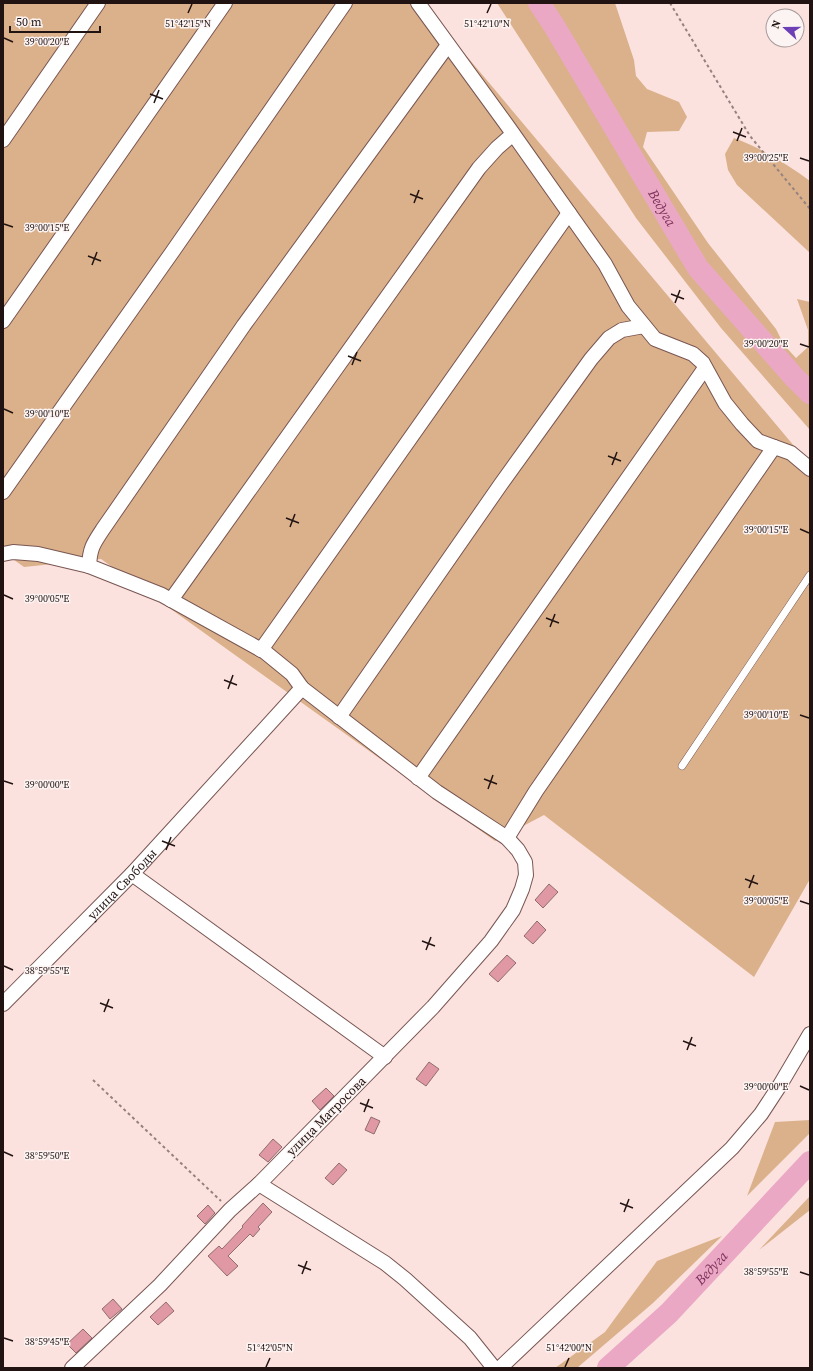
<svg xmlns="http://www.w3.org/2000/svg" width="813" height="1371" font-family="'Source Serif 4',serif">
<rect width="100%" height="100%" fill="#fbe2df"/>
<path fill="#dbb18b" d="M 3,3 L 422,3 L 810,465 L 810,879 L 754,977 L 544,815 L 495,841 L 101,559 L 24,567 L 3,552 Z
M 497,3 L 615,3 L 634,60 L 636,76 L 647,89 L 679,102 L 687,117 L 679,131 L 647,132 L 643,147 L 708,243 L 776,329 L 784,345 L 796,358 L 808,347 L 808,330 L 797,299 L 810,302 L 810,430 L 721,328 L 636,218 Z
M 734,138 C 761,148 787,164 810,181 L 810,253 L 737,185 L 728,170 L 725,154 Z
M 810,1120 L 810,1133 L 747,1196 L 775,1122 Z
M 810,1196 L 810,1210 L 759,1250 Z
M 722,1236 L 653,1303 L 577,1368 L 555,1368 L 605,1332 L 657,1261 Z"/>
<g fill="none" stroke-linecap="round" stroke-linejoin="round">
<g stroke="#eaa8c5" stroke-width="22">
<path id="s1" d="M 539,3 L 553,24 L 698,268 L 794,377 L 810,393"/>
<path id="s2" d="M 608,1368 L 669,1313 L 810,1162"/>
</g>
</g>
<path fill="#df98a4" stroke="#906c71" d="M 549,884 L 558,892 L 543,908 L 535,900 Z
M 537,921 L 546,930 L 533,944 L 524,936 Z
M 507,955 L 516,963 L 498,982 L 489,974 Z
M 429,1062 L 439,1069 L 426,1086 L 416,1079 Z
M 326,1088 L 334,1096 L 320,1110 L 312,1101 Z
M 371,1117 L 380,1121 L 374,1134 L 365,1130 Z
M 273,1139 L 282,1147 L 268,1162 L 259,1155 Z
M 339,1163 L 347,1170 L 333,1185 L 325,1178 Z
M 263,1203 L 272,1212 L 258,1227 L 260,1229 L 253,1237 L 250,1234 L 228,1256 L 238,1266 L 227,1276 L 208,1256 L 219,1246 L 222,1249 L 243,1227 L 242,1226 Z
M 208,1205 L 215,1213 L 205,1224 L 197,1216 Z
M 113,1299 L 122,1309 L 110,1319 L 102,1309 Z
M 166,1302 L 174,1311 L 158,1325 L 150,1317 Z
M 83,1329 L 92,1338 L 76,1353 L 67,1344 Z"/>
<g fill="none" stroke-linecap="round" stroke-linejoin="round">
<g stroke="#795652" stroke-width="8">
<path id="lane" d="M 682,766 L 810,575"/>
</g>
<g stroke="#795652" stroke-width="16">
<g id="street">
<path d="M 418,3 L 509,128 L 605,264 L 628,306 L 655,339 L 693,354 L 703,363 L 725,403 L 742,424 L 758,441 L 791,453 L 810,469"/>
<path d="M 3,140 L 98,3"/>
<path d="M 3,321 L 225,3"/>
<path d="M 3,492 L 173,251 L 345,3"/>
<path d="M 3,554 L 13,552 L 38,554 L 89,566 L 162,595 L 265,652 L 292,674 L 302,688 L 437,792 L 507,838 L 518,850 L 525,862 L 526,875 L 522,889 L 513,910 L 491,941 L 433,1007 L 259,1184 L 230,1210 L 160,1285 L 72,1368"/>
<path d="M 89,566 C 90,548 93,544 103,529 L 244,325 L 448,45"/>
<path d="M 171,600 L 479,168 L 497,148 L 513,134"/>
<path d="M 261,650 L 569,213"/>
<path d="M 339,717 L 501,484 L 591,359 L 609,338 L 622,330 L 644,326"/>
<path d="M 418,778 L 705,368"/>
<path d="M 507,838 L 536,791 L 774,447"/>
<path d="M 132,874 L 385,1057"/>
<path id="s3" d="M 3,1004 L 132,874 L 302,688"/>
<path d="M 259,1184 L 385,1263 L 405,1279 L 470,1338 L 494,1368"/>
<path d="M 500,1368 L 732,1148 L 761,1114 L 780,1085 L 810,1034"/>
</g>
</g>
<path stroke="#95817f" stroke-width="2" stroke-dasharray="3 3" stroke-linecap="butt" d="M 670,3 L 750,136 L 810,209
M 93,1080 L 221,1201"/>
<use href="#lane" stroke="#fff" stroke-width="7"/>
<use href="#street" stroke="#fff" stroke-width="14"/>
</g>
<path fill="none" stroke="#211311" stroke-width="1.5" d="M 188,13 L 192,4M 487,13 L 491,4M 4,38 L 13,42M 150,94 L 163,99M 154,103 L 159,90M 733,132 L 746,137M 737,141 L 742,128M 800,158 L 809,161M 410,194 L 423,199M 414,203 L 419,190M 4,224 L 13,227M 88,256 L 101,261M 92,265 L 97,252M 671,294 L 684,299M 675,303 L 680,290M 800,344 L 809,347M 348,356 L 361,361M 352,365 L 357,352M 4,409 L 13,413M 608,456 L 621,461M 612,465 L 617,452M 286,518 L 299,523M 290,527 L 295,514M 800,529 L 809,533M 4,595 L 13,599M 546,618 L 559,623M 550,627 L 555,614M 224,680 L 237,685M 228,689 L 233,675M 800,715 L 809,718M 484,779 L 497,784M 4,781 L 13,784M 488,789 L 493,775M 162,841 L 175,846M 166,850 L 171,837M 745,879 L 758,884M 749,888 L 754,875M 800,901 L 809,904M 422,941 L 435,946M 426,950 L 431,937M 4,966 L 13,970M 100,1003 L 113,1008M 104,1012 L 109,999M 683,1041 L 696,1046M 687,1050 L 692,1037M 800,1086 L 809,1090M 360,1103 L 373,1108M 364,1112 L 369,1099M 4,1152 L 13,1156M 620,1203 L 633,1208M 624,1212 L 629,1199M 298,1265 L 311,1270M 800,1272 L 809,1275M 302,1274 L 307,1261M 4,1338 L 13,1341M 266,1367 L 270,1358M 565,1367 L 569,1358"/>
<g text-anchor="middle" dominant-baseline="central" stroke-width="3" stroke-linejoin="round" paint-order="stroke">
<g font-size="13" fill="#211311" stroke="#fcf4f3">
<text stroke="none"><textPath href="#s3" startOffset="169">улица Свободы</textPath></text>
<text transform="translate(326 1116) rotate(-45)">улица Матросова</text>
</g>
<g font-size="14" font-style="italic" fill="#7d3058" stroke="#fcf4f3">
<text stroke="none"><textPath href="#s1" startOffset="239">Ведуга</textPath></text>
<text stroke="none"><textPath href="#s2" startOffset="144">Ведуга</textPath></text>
</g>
</g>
<g font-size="10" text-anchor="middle" fill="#211311" stroke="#fcf4f3" stroke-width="3" stroke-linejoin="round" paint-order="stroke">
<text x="188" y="27">51°42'15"N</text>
<text x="487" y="27">51°42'10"N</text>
<text x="47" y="45">39°00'20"E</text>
<text x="766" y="161">39°00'25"E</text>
<text x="47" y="231">39°00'15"E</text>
<text x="766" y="347">39°00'20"E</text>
<text x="47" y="417">39°00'10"E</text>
<text x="766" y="533">39°00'15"E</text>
<text x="47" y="602">39°00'05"E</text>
<text x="766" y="718">39°00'10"E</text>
<text x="47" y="788">39°00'00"E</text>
<text x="766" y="904">39°00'05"E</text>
<text x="47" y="974">38°59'55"E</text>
<text x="766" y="1090">39°00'00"E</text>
<text x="47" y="1159">38°59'50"E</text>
<text x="766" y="1275">38°59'55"E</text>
<text x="47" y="1345">38°59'45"E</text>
<text x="270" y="1351">51°42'05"N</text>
<text x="569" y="1351">51°42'00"N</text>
</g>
<rect width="813" height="1371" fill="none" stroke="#211311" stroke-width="8"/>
<g transform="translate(785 28) rotate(291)"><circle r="19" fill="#fcf4f3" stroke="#a49a99"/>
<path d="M0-3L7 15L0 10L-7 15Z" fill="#6c3fb7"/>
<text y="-6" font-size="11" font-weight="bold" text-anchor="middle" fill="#211311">N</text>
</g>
<path d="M10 26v6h90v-6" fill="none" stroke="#211311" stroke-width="2"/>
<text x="16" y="26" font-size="12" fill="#211311" stroke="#fcf4f3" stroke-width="3" paint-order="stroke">50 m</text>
</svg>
